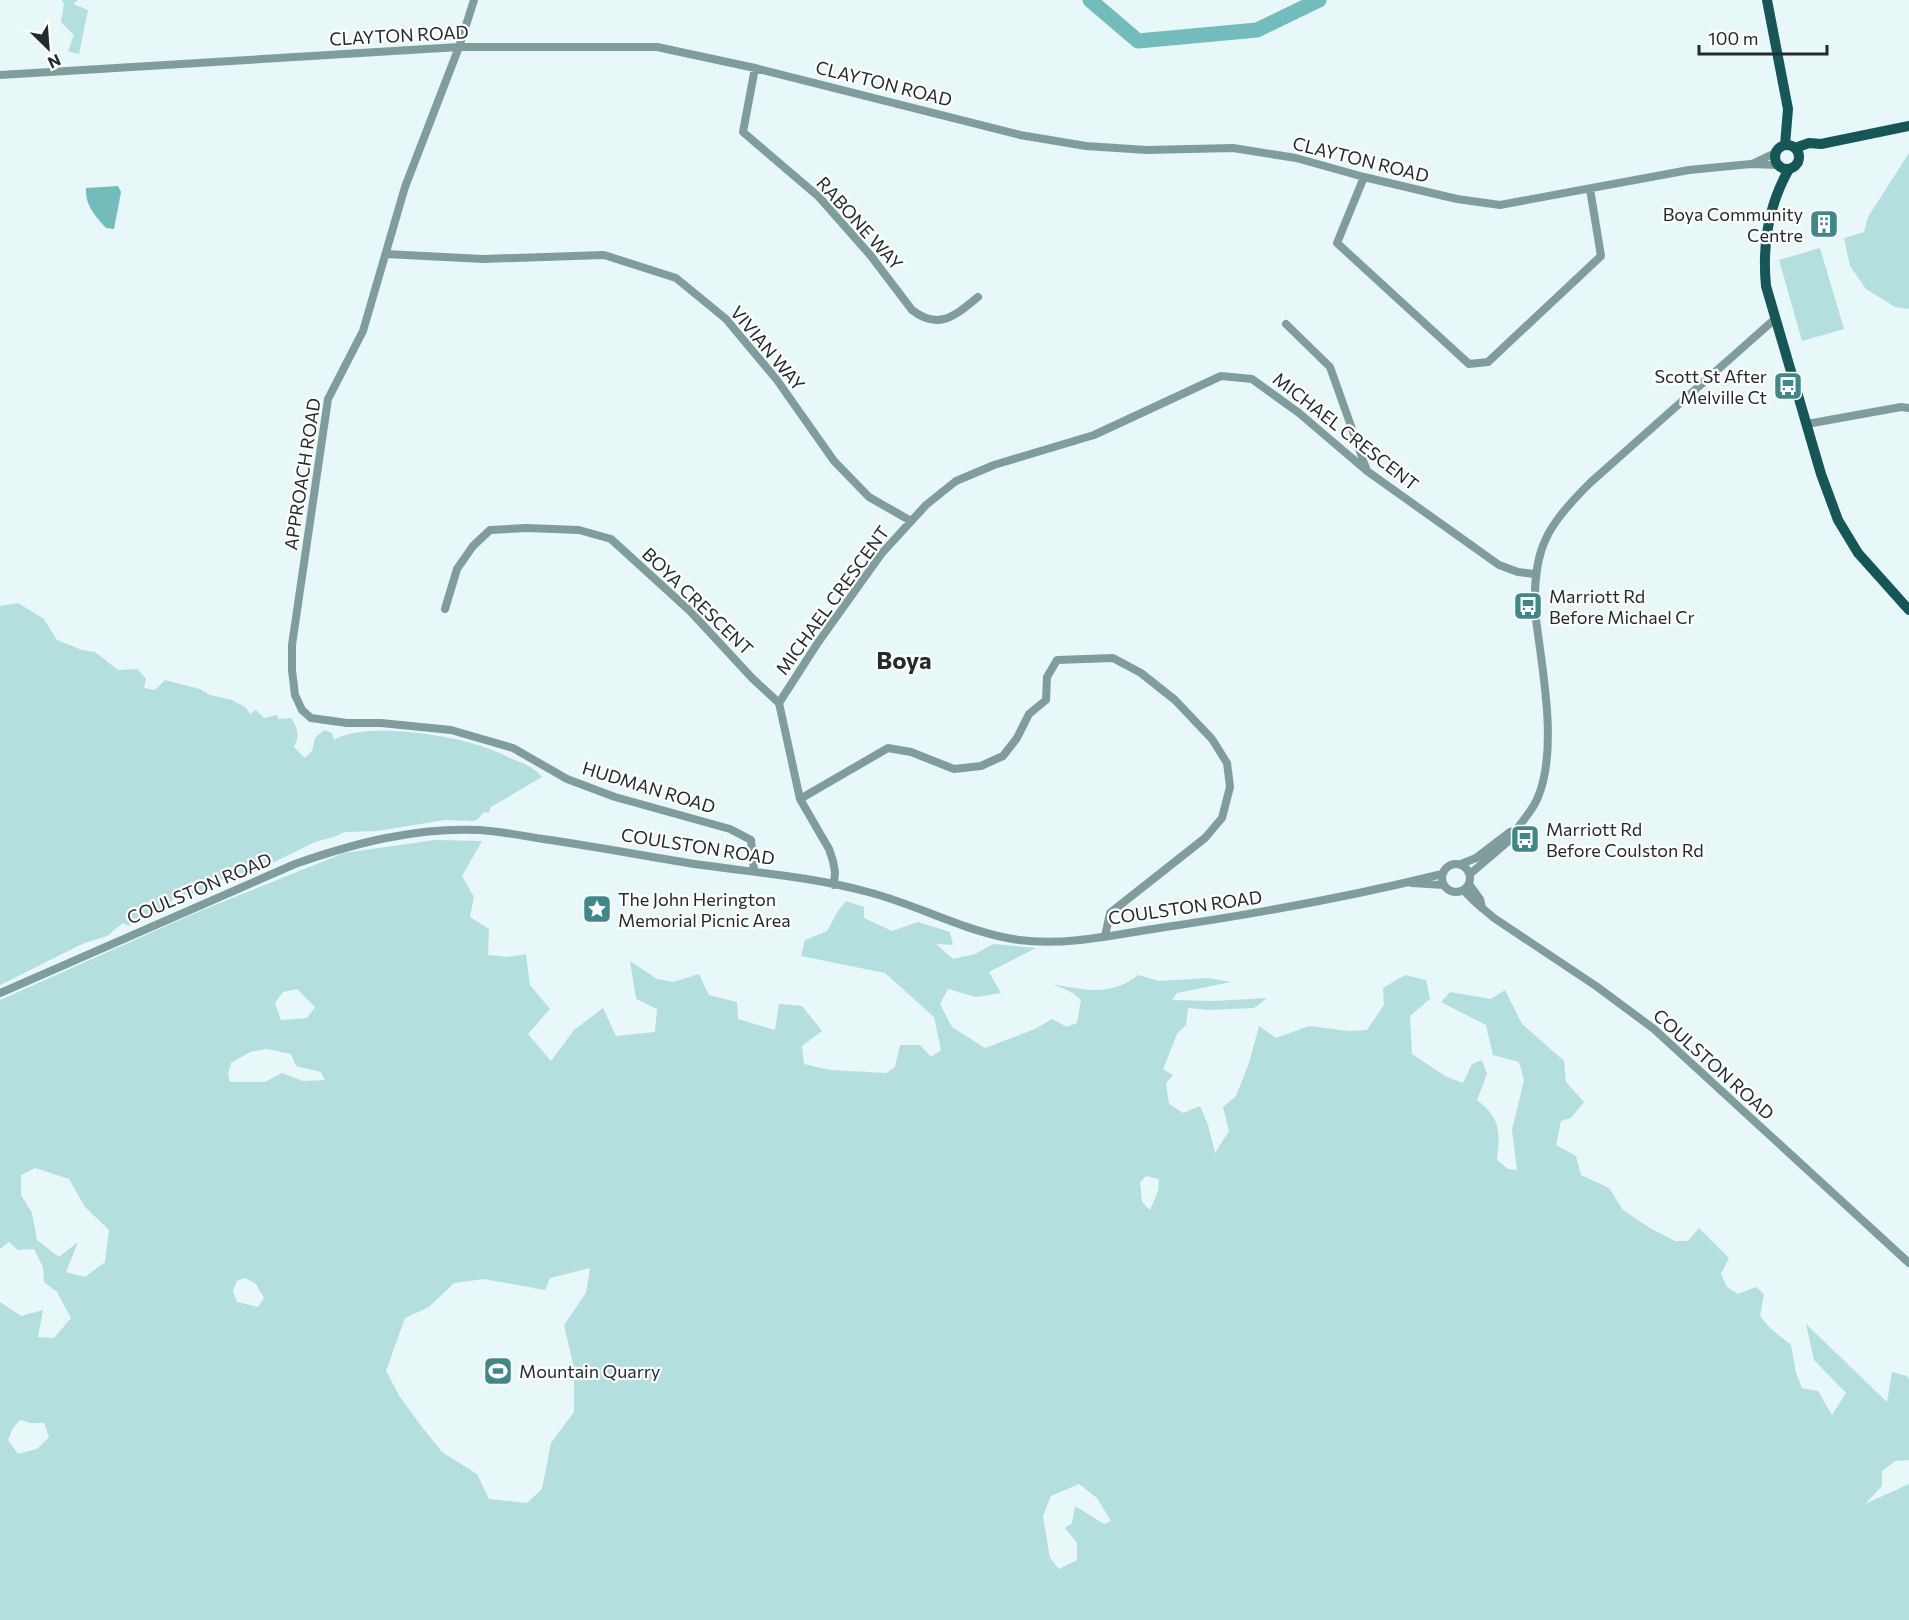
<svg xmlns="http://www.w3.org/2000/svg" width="1909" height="1620" font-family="Commissioner,sans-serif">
<rect width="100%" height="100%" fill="#e8f7f7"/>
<path fill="#b4dfdf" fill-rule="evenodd" d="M 62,0 L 78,0 L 73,4 L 88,10 L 79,54 L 68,51 L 74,35 L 61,22 L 64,4 Z
M 1909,153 L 1909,309 L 1895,307 L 1866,289 L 1850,266 L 1844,238 L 1864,232 L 1868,217 Z
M 1820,248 L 1844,329 L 1802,341 L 1779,260 Z
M 18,603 L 44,619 L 57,640 L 82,650 L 95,652 L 118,670 L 137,669 L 146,679 L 144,688 L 155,690 L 165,680 L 200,689 L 210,695 L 232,700 L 246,708 L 250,714 L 256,710 L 264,718 L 277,715 L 279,719 L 291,718 C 298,729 300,735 294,747 L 305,758 L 312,751 L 315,738 L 324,730 L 332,733 L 334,740 C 362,721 452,735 484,747 C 493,750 502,754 510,758 C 522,763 533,766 542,777 L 491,807 L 489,812 L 483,813 L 478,819 L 473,821 L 445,820 L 377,831 L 345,832 L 334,837 L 315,842 L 252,873 L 235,873 L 220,881 L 210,890 L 174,898 L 164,910 L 150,917 L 138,917 L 129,926 L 123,923 L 107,936 L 84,943 L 0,985 L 0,606 Z
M 435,840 L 482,841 L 462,876 L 474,897 L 470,917 L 489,929 L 488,955 L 508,957 L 526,954 L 530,985 L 550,1009 L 528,1034 L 551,1061 L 574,1030 L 603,1008 L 616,1036 L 655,1032 L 657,1009 L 636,999 L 630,961 L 657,979 L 673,982 L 699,974 L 709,995 L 737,1002 L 738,1019 L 775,1030 L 779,1004 L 802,1006 L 822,1031 L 802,1046 L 804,1064 L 830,1070 L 886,1073 L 895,1067 L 900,1045 L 920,1045 L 931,1057 L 941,1050 L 934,1017 L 885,973 L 801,956 L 805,940 L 827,931 L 838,911 L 846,901 L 864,907 L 864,918 L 892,931 L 918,922 L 950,932 L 953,945 L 936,944 L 953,959 L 975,954 L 993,944 L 1036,948 L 989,972 L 1001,993 L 976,997 L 948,989 L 940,1004 L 952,1027 L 985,1048 L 1035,1029 L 1052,1019 L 1067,1027 L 1077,1023 L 1081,1000 L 1073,993 L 1053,984 C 1084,990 1111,997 1138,975 L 1159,981 L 1208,978 L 1231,982 L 1177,993 L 1172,1000 L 1214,1001 L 1267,998 L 1254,1008 L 1209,1010 L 1188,1008 L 1186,1025 L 1177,1034 L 1163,1069 L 1173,1075 L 1166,1083 L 1169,1104 L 1183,1113 L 1200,1106 L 1208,1125 L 1215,1153 L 1229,1131 L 1223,1107 L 1236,1096 L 1249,1063 L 1259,1026 L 1276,1038 L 1309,1026 L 1349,1031 L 1367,1030 L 1384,1005 L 1383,988 L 1405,975 L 1426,980 L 1430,999 L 1410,1016 L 1412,1054 L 1445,1076 L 1463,1083 L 1472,1064 L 1482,1060 L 1487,1074 L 1477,1100 C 1501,1119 1500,1131 1497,1160 L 1508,1169 L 1517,1170 L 1512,1130 L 1524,1080 L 1519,1062 L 1493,1055 L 1486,1025 L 1441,1002 L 1450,992 L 1491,999 L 1505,990 L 1522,1024 L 1564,1061 L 1566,1082 L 1584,1102 L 1571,1118 L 1561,1121 L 1556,1145 L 1576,1156 L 1581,1175 L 1609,1188 L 1623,1210 L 1650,1228 L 1675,1241 L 1688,1241 L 1699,1228 L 1729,1258 L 1721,1274 L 1727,1287 L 1738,1294 L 1756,1287 L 1764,1294 L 1760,1316 L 1770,1328 L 1791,1345 L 1796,1373 L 1802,1388 L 1818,1391 L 1832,1415 L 1846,1393 L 1814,1360 L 1806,1324 L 1887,1402 L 1892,1372 L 1907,1376 L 1909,1379 L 1909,1460 L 1895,1461 L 1882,1471 L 1882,1486 L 1865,1504 L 1909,1484 L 1909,1620 L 0,1620 L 0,1302 L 21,1316 L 43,1310 L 38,1337 L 54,1338 L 71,1318 L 57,1292 L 44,1282 L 43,1267 L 34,1249 L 18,1250 L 9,1242 L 0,1249 L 0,1000 L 193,914 L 344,853 ZM 297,989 L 315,1007 L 307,1018 L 281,1020 L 275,1003 L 283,992 ZM 267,1049 L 291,1054 L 296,1066 L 321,1072 L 325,1080 L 303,1081 L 282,1073 L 265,1082 L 230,1082 L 228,1074 L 231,1063 L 250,1052 ZM 35,1168 L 69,1179 L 85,1207 L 109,1230 L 105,1262 L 85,1277 L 66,1272 L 78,1242 L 59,1257 L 37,1240 L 32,1213 L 21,1195 L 21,1175 ZM 1146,1176 L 1159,1179 L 1158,1191 L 1150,1210 L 1142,1202 L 1140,1182 ZM 590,1268 L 586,1293 L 564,1325 L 574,1368 L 574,1412 L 551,1443 L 542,1489 L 527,1503 L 489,1499 L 477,1474 L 442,1452 L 422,1427 L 400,1397 L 386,1371 L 405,1318 L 429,1307 L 454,1283 L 484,1279 L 545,1290 L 550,1278 ZM 245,1278 L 256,1284 L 264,1298 L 258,1307 L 237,1302 L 233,1291 L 237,1281 ZM 20,1420 L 30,1423 L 44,1423 L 49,1437 L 37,1449 L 18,1454 L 8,1440 L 13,1428 ZM 1079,1484 L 1097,1498 L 1111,1521 L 1104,1524 L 1075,1506 L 1072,1523 L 1065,1528 L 1077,1543 L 1077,1560 L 1059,1569 L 1050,1558 L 1043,1516 L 1051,1496 Z"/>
<path fill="#72bcbc" d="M 118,186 L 121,192 L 114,229 L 106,228 C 95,216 85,205 86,188 Z"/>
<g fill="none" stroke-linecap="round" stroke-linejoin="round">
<path stroke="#72bcbc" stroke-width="15" d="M 1090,0 L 1138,41 L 1257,30 L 1319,0"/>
<path stroke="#7f9d9d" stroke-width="8" d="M 474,0 L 459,47 L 405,187 L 363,331 L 328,399 L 292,645 L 292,670 L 295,695 L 302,710 L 311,718 L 347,723 L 381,723 L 451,730 L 513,748 L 567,779 L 615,797 L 730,829 L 751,840 L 754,870
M 755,68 L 743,132 L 819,197 L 871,256 L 912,310 C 939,331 956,315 978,297
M 0,75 L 459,47 L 657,47 L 755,68 L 1020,135 L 1086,146 L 1147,150 L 1233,148 L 1296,158 L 1364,177 L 1457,199 L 1500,205 L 1689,170 L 1751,164 L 1777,165
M 1752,164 L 1775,153
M 1364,177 L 1337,243 L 1469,364 L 1488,362 L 1601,256 L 1590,189
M 386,254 L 483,259 L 604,255 L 676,278 L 726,319 L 777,380 L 834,461 L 869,497 L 911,521
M 1286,324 L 1330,367 L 1367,471
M 1807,424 L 1901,407 L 1909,408
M 445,609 L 457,569 L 473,546 L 490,530 L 526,528 L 579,530 L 611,539 L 690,611 L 752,678 L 779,703 L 800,799 L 829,849 L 833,861 L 835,872 L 834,885
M 779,703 L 817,644 L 882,553 L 926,505 L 956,481 L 994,465 L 1094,435 L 1221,376 L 1252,379 L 1299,413 L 1367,471 L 1499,565 L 1518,572 L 1535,574
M 800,799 L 888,748 L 911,752 L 954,769 L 981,766 L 1003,756 L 1017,738 L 1029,714 L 1046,700 L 1047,677 L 1057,660 L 1113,658 L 1141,673 L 1175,700 L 1212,739 L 1227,763 L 1230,787 L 1222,818 L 1205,838 L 1110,913 L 1105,936
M1442 878a14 14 0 1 1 28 0a14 14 0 1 1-28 0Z
M 1461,864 L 1476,858 L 1510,832 L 1515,831
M 1470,874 L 1511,839 C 1518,824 1532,813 1538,797 C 1559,747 1541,664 1535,611 C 1533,547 1547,526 1591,482 L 1776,318
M 1412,883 L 1444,885
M 1469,884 L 1480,899 L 1482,908
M 1463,890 L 1475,902 L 1494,918 L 1596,986 L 1654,1029 L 1909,1263
M 0,993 L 295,864 C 355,843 416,827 479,830 C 501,831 522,836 543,839 C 592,846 640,855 688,863 C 748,872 809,876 868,892 C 919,905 967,933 1019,940 C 1065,946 1114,935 1159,928 C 1255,914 1349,897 1442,874"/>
<path stroke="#155657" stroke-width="10" d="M 1767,0 L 1788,109 L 1785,145
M1775 157a12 12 0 1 1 24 0a12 12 0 1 1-24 0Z
M 1795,148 L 1809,143 L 1821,144 L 1909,126
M 1789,169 C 1768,206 1762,244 1766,286 L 1821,474 L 1838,520 L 1858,553 L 1909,610"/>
</g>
<defs>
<g id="building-square" transform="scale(1.5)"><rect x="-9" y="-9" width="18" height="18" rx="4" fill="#3f8888" stroke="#fff"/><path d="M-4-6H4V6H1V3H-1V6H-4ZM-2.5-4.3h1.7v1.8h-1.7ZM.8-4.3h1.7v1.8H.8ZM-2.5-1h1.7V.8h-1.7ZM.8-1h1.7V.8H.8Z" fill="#fff"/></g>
<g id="bus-square" transform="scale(1.5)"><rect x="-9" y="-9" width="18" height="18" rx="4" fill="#3f8888" stroke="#fff"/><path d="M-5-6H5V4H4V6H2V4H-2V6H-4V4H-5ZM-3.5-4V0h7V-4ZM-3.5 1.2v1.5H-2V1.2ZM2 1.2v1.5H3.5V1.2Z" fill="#fff"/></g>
<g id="sight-square" transform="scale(1.5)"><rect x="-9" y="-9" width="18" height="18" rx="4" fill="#3f8888" stroke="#fff"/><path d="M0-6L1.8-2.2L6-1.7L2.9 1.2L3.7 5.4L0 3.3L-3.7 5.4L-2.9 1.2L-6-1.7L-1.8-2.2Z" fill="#fff"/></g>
<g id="stadium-square" transform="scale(1.5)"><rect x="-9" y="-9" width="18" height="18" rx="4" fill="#3f8888" stroke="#fff"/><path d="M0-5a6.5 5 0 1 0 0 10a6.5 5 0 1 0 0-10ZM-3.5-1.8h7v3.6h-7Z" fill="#fff"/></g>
</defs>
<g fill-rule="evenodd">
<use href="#building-square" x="1824" y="224"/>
<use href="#bus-square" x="1788" y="386"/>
<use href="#bus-square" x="1528" y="606"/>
<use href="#bus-square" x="1525" y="839"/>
<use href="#sight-square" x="597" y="909"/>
<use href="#stadium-square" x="498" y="1371"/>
</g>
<g text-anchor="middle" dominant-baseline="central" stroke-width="4.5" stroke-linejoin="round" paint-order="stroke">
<g font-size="18" fill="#252a2a" stroke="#fff">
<text transform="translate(399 35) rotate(-3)">CLAYTON ROAD</text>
<text transform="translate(884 83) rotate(14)">CLAYTON ROAD</text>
<text transform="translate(1361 159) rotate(14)">CLAYTON ROAD</text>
<text transform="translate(860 223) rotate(48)">RABONE WAY</text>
<text transform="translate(768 348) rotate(50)">VIVIAN WAY</text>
<text transform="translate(1346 431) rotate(38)">MICHAEL CRESCENT</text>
<text transform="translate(302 474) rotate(-81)">APPROACH ROAD</text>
<text transform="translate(832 600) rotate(-54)">MICHAEL CRESCENT</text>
<text transform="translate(698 601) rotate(44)">BOYA CRESCENT</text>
<text transform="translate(649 787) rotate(17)">HUDMAN ROAD</text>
<text transform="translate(698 846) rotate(9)">COULSTON ROAD</text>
<text transform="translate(199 888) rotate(-23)">COULSTON ROAD</text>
<text transform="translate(1185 907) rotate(-8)">COULSTON ROAD</text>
<text transform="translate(1714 1064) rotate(42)">COULSTON ROAD</text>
</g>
<g font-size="18" fill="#252a2a" stroke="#fff" text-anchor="start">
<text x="1803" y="214" text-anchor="end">Boya Community<tspan x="1803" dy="21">Centre</tspan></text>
<text x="1767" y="376" text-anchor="end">Scott St After<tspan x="1767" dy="21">Melville Ct</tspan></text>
<text x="1549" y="596">Marriott Rd<tspan x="1549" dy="21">Before Michael Cr</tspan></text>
<text x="1546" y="829">Marriott Rd<tspan x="1546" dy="21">Before Coulston Rd</tspan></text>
<text x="618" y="899">The John Herington<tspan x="618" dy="21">Memorial Picnic Area</tspan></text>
<text x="519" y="1371">Mountain Quarry</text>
</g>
<g font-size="24" font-weight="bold" fill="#252a2a" stroke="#fff">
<text x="904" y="659">Boya</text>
</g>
</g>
<g transform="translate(48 48) rotate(155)" stroke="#ffffff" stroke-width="4.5" paint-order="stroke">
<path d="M0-4.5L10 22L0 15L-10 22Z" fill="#252a2a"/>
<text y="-9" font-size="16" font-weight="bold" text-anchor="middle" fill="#252a2a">N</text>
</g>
<path d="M1699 45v9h128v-9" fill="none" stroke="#252a2a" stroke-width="3"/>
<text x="1708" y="45" font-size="18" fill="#252a2a" stroke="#ffffff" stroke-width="4.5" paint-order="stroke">100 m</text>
</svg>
